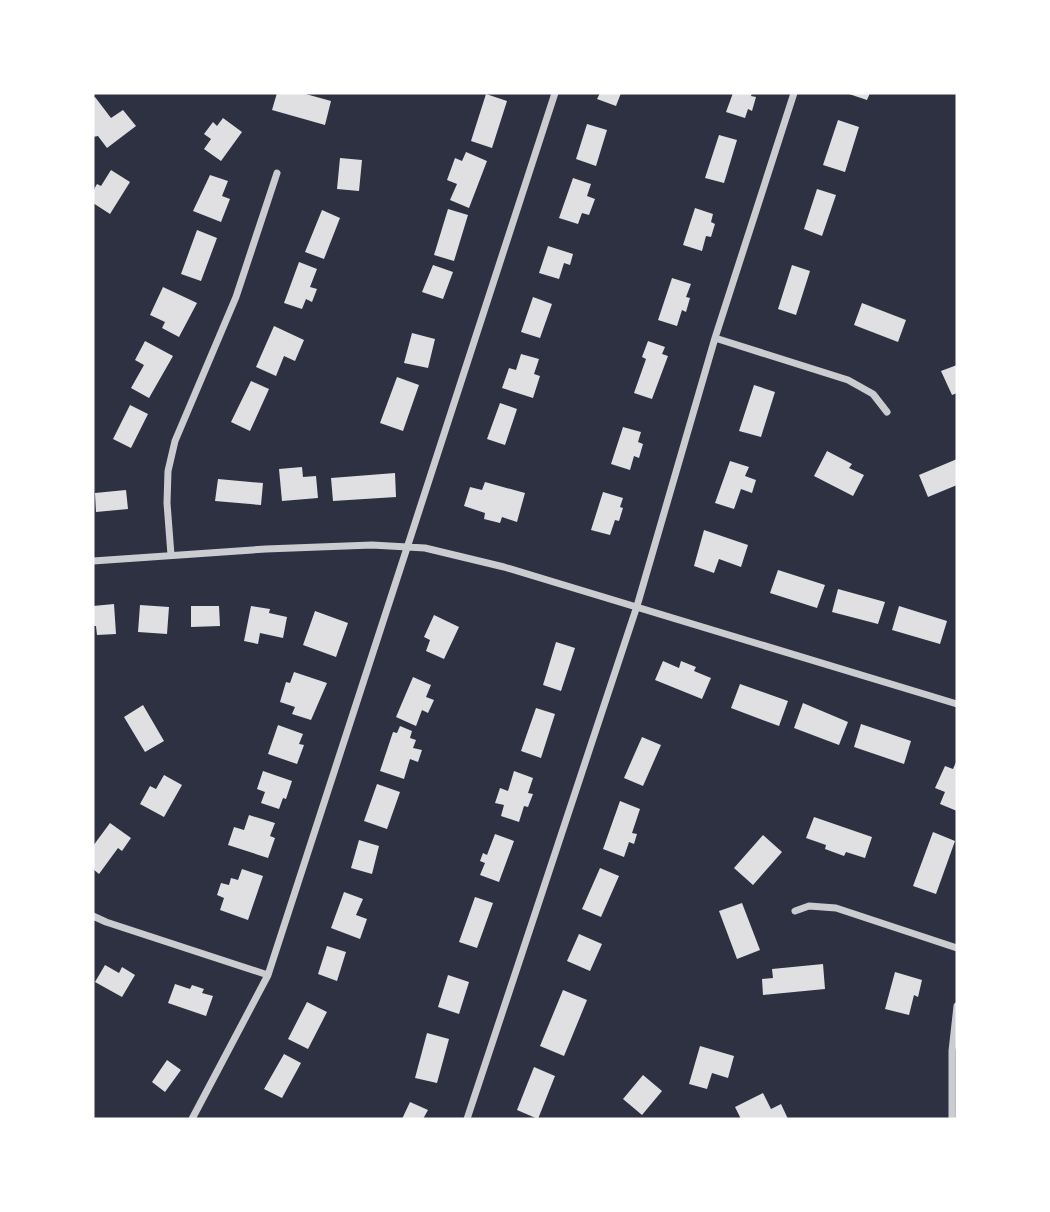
<svg xmlns="http://www.w3.org/2000/svg" width="1050" height="1212" font-family="Helvetica,sans-serif">
<rect width="100%" height="100%" fill="#2d3142"/>
<path fill="#e0e0e3" d="M 277,93 L 302,93 L 331,101 L 325,125 L 272,110 Z
M 600,93 L 621,93 L 616,106 L 597,99 Z
M 733,93 L 752,93 L 751,96 L 756,97 L 752,111 L 748,109 L 745,118 L 726,112 Z
M 846,93 L 870,93 L 867,100 Z
M 486,94 L 507,101 L 492,148 L 471,141 Z
M 95,97 L 111,118 L 123,110 L 136,126 L 107,148 L 98,136 L 93,137 L 93,99 Z
M 223,118 L 242,132 L 221,161 L 204,149 L 211,139 L 204,134 L 213,122 L 217,126 Z
M 838,120 L 859,127 L 845,172 L 823,165 Z
M 587,124 L 607,130 L 596,166 L 576,159 Z
M 719,135 L 737,140 L 724,183 L 705,178 Z
M 466,152 L 487,161 L 469,208 L 450,200 L 457,184 L 447,180 L 455,158 L 462,161 Z
M 340,158 L 362,160 L 359,191 L 337,189 Z
M 111,170 L 130,182 L 110,214 L 93,203 L 93,191 L 97,184 L 101,186 Z
M 210,175 L 228,181 L 222,196 L 230,199 L 221,222 L 193,211 Z
M 573,178 L 591,184 L 587,196 L 595,199 L 589,215 L 582,213 L 578,224 L 559,218 Z
M 817,189 L 836,195 L 822,236 L 804,229 Z
M 695,208 L 713,214 L 711,222 L 715,224 L 711,237 L 706,236 L 702,251 L 683,245 Z
M 448,209 L 468,215 L 454,261 L 434,255 Z
M 322,210 L 340,218 L 324,259 L 305,252 Z
M 197,230 L 217,238 L 201,281 L 181,274 Z
M 548,246 L 573,254 L 570,265 L 564,263 L 559,279 L 539,273 Z
M 299,262 L 317,269 L 310,287 L 317,289 L 312,302 L 306,299 L 302,309 L 284,303 Z
M 433,265 L 453,272 L 443,299 L 422,292 Z
M 792,265 L 810,271 L 796,315 L 778,309 Z
M 672,278 L 691,284 L 686,297 L 690,298 L 686,312 L 682,310 L 677,326 L 658,320 Z
M 163,287 L 197,303 L 179,337 L 162,328 L 165,322 L 150,315 Z
M 533,297 L 552,304 L 540,338 L 521,332 Z
M 862,303 L 906,320 L 898,342 L 854,325 Z
M 274,326 L 304,340 L 295,361 L 284,356 L 276,376 L 256,367 Z
M 412,333 L 435,339 L 428,368 L 404,363 Z
M 145,341 L 173,356 L 149,398 L 131,388 L 144,365 L 135,360 Z
M 648,341 L 665,347 L 662,354 L 668,356 L 652,399 L 634,393 L 646,359 L 642,357 Z
M 521,354 L 539,359 L 534,374 L 540,376 L 533,398 L 502,388 L 509,368 L 516,370 Z
M 957,365 L 957,393 L 952,395 L 941,371 Z
M 397,377 L 419,385 L 403,431 L 380,423 Z
M 251,381 L 269,389 L 250,431 L 231,422 Z
M 754,385 L 775,392 L 761,437 L 739,431 Z
M 500,403 L 517,409 L 505,445 L 487,439 Z
M 130,405 L 148,414 L 131,448 L 113,439 Z
M 623,427 L 641,432 L 638,442 L 643,444 L 639,458 L 634,456 L 630,470 L 611,464 Z
M 827,451 L 852,464 L 849,468 L 864,475 L 853,496 L 814,476 Z
M 957,459 L 957,485 L 928,497 L 919,475 Z
M 730,461 L 749,467 L 745,476 L 756,480 L 752,493 L 741,489 L 734,509 L 715,503 Z
M 302,467 L 303,477 L 316,476 L 318,498 L 282,501 L 279,469 Z
M 395,473 L 396,497 L 333,501 L 331,478 Z
M 218,479 L 263,483 L 261,505 L 215,501 Z
M 485,482 L 525,493 L 517,522 L 502,517 L 500,523 L 484,519 L 485,513 L 464,506 L 470,487 L 482,490 Z
M 126,490 L 128,509 L 96,512 L 95,493 Z
M 603,492 L 623,498 L 620,507 L 623,508 L 619,521 L 615,520 L 610,535 L 591,530 Z
M 704,530 L 748,545 L 741,567 L 719,559 L 714,573 L 694,566 Z
M 778,570 L 825,585 L 817,608 L 770,593 Z
M 838,589 L 885,602 L 878,624 L 832,612 Z
M 114,604 L 116,634 L 97,635 L 96,626 L 93,626 L 93,606 Z
M 140,605 L 169,607 L 167,634 L 138,632 Z
M 191,606 L 219,606 L 220,626 L 191,627 Z
M 251,606 L 270,609 L 269,613 L 287,617 L 283,638 L 260,633 L 258,644 L 244,641 Z
M 899,606 L 947,621 L 940,644 L 892,630 Z
M 315,611 L 348,623 L 336,657 L 303,645 Z
M 434,615 L 459,627 L 444,659 L 426,651 L 430,640 L 424,637 Z
M 556,642 L 575,648 L 561,691 L 543,685 Z
M 663,661 L 679,668 L 681,661 L 696,667 L 694,671 L 711,678 L 702,699 L 655,680 Z
M 294,672 L 327,683 L 311,720 L 292,714 L 295,707 L 280,702 L 286,682 L 290,683 Z
M 413,677 L 431,685 L 426,697 L 434,700 L 428,713 L 422,710 L 416,726 L 396,717 Z
M 740,684 L 788,701 L 779,726 L 731,708 Z
M 803,703 L 848,722 L 839,745 L 794,728 Z
M 143,705 L 164,741 L 145,752 L 124,717 Z
M 536,708 L 555,714 L 541,758 L 521,751 Z
M 861,724 L 911,741 L 904,764 L 854,747 Z
M 278,725 L 303,734 L 299,744 L 304,745 L 297,764 L 268,754 Z
M 400,726 L 412,731 L 410,738 L 416,740 L 413,748 L 422,750 L 418,762 L 410,759 L 404,779 L 380,771 L 393,732 L 397,733 Z
M 642,737 L 661,745 L 643,786 L 624,778 Z
M 957,760 L 957,811 L 940,804 L 945,792 L 935,788 L 945,766 L 953,769 Z
M 263,771 L 292,781 L 286,799 L 283,798 L 279,809 L 261,803 L 265,792 L 257,789 Z
M 514,771 L 533,778 L 528,793 L 533,794 L 528,807 L 524,806 L 519,822 L 501,816 L 504,805 L 495,803 L 500,788 L 508,791 Z
M 164,775 L 182,785 L 164,817 L 140,804 L 150,786 L 156,789 Z
M 377,784 L 400,792 L 387,829 L 364,821 Z
M 620,801 L 640,809 L 632,833 L 637,834 L 634,844 L 629,842 L 624,857 L 603,849 Z
M 249,815 L 275,823 L 270,836 L 275,838 L 268,858 L 228,845 L 234,827 L 244,830 Z
M 814,817 L 872,837 L 865,858 L 846,852 L 844,856 L 825,849 L 826,845 L 806,838 Z
M 110,823 L 131,838 L 122,851 L 118,848 L 99,874 L 93,869 L 93,846 Z
M 933,832 L 955,841 L 936,894 L 913,886 Z
M 495,834 L 514,841 L 499,882 L 480,875 L 485,863 L 480,861 L 483,853 L 487,855 Z
M 763,835 L 782,852 L 753,885 L 734,868 Z
M 359,840 L 379,846 L 372,874 L 351,868 Z
M 600,868 L 619,876 L 601,917 L 582,909 Z
M 242,869 L 263,876 L 248,920 L 220,910 L 224,898 L 217,895 L 221,883 L 229,885 L 231,878 L 238,880 Z
M 344,892 L 363,899 L 356,915 L 367,919 L 360,939 L 331,928 Z
M 475,897 L 493,903 L 477,948 L 459,942 Z
M 742,903 L 760,950 L 737,959 L 719,911 Z
M 579,934 L 602,944 L 590,971 L 567,961 Z
M 327,946 L 346,952 L 337,981 L 318,974 Z
M 823,964 L 825,989 L 763,995 L 762,979 L 773,978 L 772,969 Z
M 105,965 L 119,973 L 122,967 L 135,975 L 122,997 L 95,982 Z
M 895,972 L 922,980 L 918,997 L 914,995 L 909,1015 L 885,1009 Z
M 448,975 L 469,982 L 459,1014 L 438,1007 Z
M 175,984 L 190,989 L 192,985 L 204,989 L 202,993 L 213,996 L 206,1016 L 168,1003 Z
M 563,990 L 587,1000 L 564,1056 L 540,1046 Z
M 307,1002 L 327,1012 L 308,1049 L 288,1039 Z
M 427,1033 L 449,1039 L 437,1083 L 415,1078 Z
M 700,1046 L 734,1056 L 728,1078 L 712,1073 L 707,1089 L 689,1084 Z
M 284,1054 L 301,1063 L 282,1098 L 264,1089 Z
M 167,1060 L 181,1070 L 165,1092 L 152,1082 Z
M 534,1067 L 555,1076 L 538,1119 L 517,1110 Z
M 643,1075 L 662,1091 L 642,1115 L 623,1099 Z
M 763,1093 L 771,1109 L 781,1104 L 788,1119 L 741,1119 L 735,1107 Z
M 410,1102 L 428,1110 L 423,1119 L 402,1119 Z"/>
<g fill="none" stroke-linecap="round" stroke-linejoin="round">
<path stroke="#caccd0" stroke-width="7" d="M 715,338 L 848,380 L 873,394 L 887,412
M 171,555 L 167,503 L 168,471 L 175,441 L 236,297 L 277,173
M 93,561 L 266,549 L 372,545 L 425,548 L 504,567 L 957,704
M 795,911 L 809,906 L 836,908 L 957,948
M 93,916 L 106,922 L 268,975
M 192,1119 L 268,975 L 555,93
M 467,1119 L 637,606 L 715,338 L 794,93
M 952,1119 L 952,1051 L 957,1006"/>
</g>
<rect width="1050" height="1212" fill="none" stroke="#ffffff" stroke-width="189"/>
</svg>
